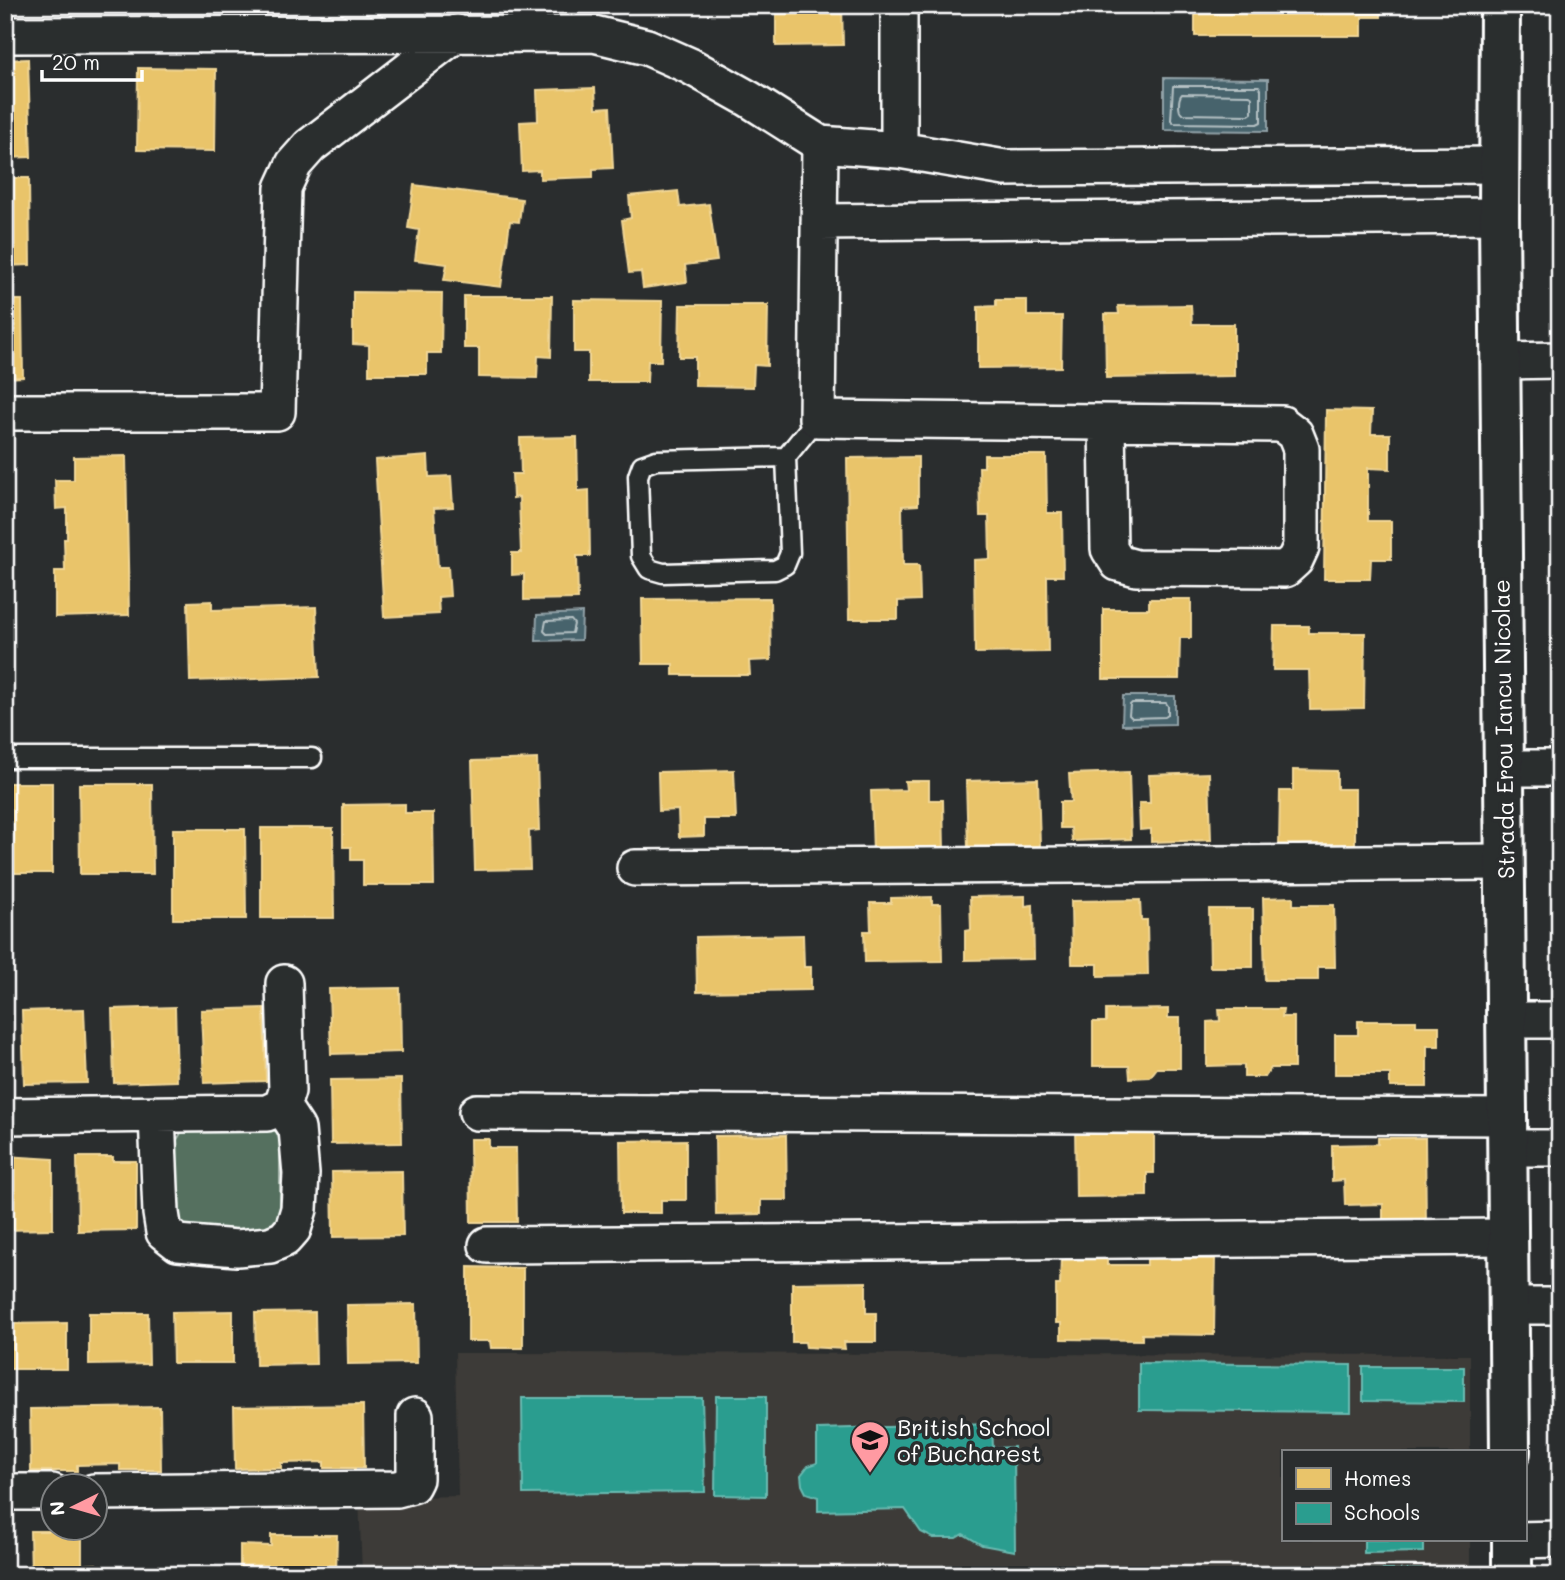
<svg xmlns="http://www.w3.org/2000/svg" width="1565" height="1580" font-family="Mali,sans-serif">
<rect width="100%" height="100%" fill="#2a2d2e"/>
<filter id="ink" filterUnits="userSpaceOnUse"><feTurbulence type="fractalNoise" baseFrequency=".0143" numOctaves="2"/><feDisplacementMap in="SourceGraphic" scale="14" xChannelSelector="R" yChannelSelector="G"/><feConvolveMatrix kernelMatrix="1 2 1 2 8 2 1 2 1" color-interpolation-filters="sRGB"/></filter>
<g filter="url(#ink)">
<path fill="#3c3a37" d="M 455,1353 L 1470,1355 L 1470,1452 L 1283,1452 L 1283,1540 L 1470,1540 L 1470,1575 L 362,1575 L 359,1498 L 458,1496 Z"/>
<path fill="#55705f" stroke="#aab8af" stroke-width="2" d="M 267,1126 L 277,1132 L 280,1142 L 280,1221 L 271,1228 L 194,1230 L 183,1225 L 176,1213 L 174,1145 L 181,1133 L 191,1128 Z"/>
<path fill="#47636c" stroke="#91a1a7" stroke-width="2" d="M 1164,78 L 1268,79 L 1268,131 L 1164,130 Z
M 582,613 L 581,640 L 536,641 L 537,615 Z
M 1123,696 L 1175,696 L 1175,724 L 1122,725 Z"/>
<path fill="#e9c46a" stroke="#f0d697" stroke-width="2" d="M 776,5 L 842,5 L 843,45 L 776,46 Z
M 1195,5 L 1381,5 L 1381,17 L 1362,17 L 1362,36 L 1195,36 Z
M 28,59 L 31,157 L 5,158 L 5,60 Z
M 138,68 L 216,69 L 215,151 L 137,150 Z
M 595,88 L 596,108 L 610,107 L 613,168 L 593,169 L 593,177 L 540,179 L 540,170 L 522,171 L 520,122 L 538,121 L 537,90 Z
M 5,178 L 29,178 L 30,265 L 5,266 Z
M 414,185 L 522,199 L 519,222 L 510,221 L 501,287 L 444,280 L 447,264 L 415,260 L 419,230 L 408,228 Z
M 678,191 L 680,207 L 709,204 L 717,261 L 685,265 L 687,282 L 643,288 L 641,272 L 629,273 L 622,220 L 631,218 L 629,196 Z
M 353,292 L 442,293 L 441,353 L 427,353 L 427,374 L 369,374 L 369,345 L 353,344 Z
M 464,296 L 552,296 L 551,357 L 538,356 L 537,378 L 479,377 L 479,348 L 464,348 Z
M 5,300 L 22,300 L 23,377 L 5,378 Z
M 574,300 L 662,301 L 661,361 L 648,361 L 647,382 L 589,382 L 589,352 L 574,352 Z
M 996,300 L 1027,300 L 1027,316 L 1062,316 L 1061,367 L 978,368 L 978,307 L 996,306 Z
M 680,305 L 768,305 L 767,366 L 754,365 L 753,387 L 695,386 L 695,357 L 679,357 Z
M 1191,305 L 1192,324 L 1234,324 L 1234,376 L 1106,378 L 1105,314 L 1119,314 L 1118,306 Z
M 1326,410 L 1372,411 L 1371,434 L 1390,434 L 1390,469 L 1368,468 L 1368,521 L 1391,521 L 1391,559 L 1371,559 L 1370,579 L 1324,579 Z
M 577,437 L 578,491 L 589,490 L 590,556 L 577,556 L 578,599 L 524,600 L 524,574 L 512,575 L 512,553 L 521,553 L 519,497 L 513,498 L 512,474 L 521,474 L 520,438 Z
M 984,455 L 1046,455 L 1047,513 L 1062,513 L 1063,576 L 1047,576 L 1048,652 L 975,653 L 974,560 L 990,559 L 989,516 L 980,516 L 979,467 L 984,467 Z
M 126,456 L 129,615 L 55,617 L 55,571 L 65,571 L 64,539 L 67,539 L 67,508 L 56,509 L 55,480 L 74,480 L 74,457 Z
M 428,456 L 429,477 L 451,476 L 453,507 L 434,508 L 438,567 L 448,567 L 450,596 L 438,597 L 439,614 L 384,617 L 375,460 Z
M 918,457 L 918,505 L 902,506 L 903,565 L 919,565 L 920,600 L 898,601 L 898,619 L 849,619 L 847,458 Z
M 770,598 L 771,660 L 749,661 L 750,675 L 673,675 L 673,664 L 643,664 L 642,599 Z
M 1149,599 L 1191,599 L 1191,638 L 1180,638 L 1179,679 L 1103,679 L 1103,609 L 1149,609 Z
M 212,601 L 212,610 L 316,607 L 319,677 L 190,681 L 188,602 Z
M 1274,626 L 1309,626 L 1309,633 L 1365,633 L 1364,708 L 1310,709 L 1309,670 L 1273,670 Z
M 537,759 L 539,830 L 529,831 L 530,869 L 475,870 L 472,761 Z
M 734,770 L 736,819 L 704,819 L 704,836 L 679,837 L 678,810 L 659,811 L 658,772 Z
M 1293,770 L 1337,771 L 1337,789 L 1355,789 L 1355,846 L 1279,846 L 1280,791 L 1293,791 Z
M 1129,772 L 1131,839 L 1072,841 L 1071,828 L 1060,828 L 1060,802 L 1071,802 L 1069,774 Z
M 1209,773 L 1211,840 L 1151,842 L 1151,829 L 1140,830 L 1139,803 L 1150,803 L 1149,775 Z
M 1038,779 L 1040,846 L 968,848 L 966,781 Z
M 905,781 L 929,781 L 929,800 L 943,800 L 944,851 L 873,853 L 871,791 L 906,790 Z
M 5,783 L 52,783 L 52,873 L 5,873 Z
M 79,784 L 152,784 L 153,874 L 80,874 Z
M 405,804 L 405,813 L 433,813 L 434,885 L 363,885 L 363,860 L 351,860 L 351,847 L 343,847 L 343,805 Z
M 261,828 L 333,828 L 334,918 L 261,918 Z
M 173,829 L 245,829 L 246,919 L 173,919 Z
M 1025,896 L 1025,906 L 1033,905 L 1034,959 L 965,960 L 965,931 L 971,930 L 970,897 Z
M 932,897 L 932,904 L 941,904 L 942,961 L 865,962 L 864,931 L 871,931 L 870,903 L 891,903 L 891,898 Z
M 1293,897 L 1293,905 L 1334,905 L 1335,967 L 1318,967 L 1318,980 L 1265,980 L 1263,898 Z
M 1140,900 L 1141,920 L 1147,920 L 1148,975 L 1098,976 L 1098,964 L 1072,964 L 1071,901 Z
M 1209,909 L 1253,909 L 1253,967 L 1210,967 Z
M 803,935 L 804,967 L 811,967 L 811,990 L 697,992 L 696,937 Z
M 400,988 L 401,1052 L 331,1054 L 329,989 Z
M 175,1007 L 177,1081 L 114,1083 L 112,1009 Z
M 264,1008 L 266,1081 L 204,1083 L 201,1010 Z
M 84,1009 L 87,1083 L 24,1084 L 22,1011 Z
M 1168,1009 L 1168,1018 L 1180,1018 L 1180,1068 L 1157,1068 L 1150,1077 L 1130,1078 L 1129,1066 L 1093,1066 L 1093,1022 L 1106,1022 L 1106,1010 Z
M 1219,1009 L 1283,1009 L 1282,1017 L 1294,1017 L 1294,1068 L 1271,1068 L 1265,1077 L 1244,1077 L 1244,1065 L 1207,1066 L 1207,1022 L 1220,1021 Z
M 1358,1021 L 1416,1021 L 1416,1026 L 1439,1026 L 1439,1046 L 1427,1046 L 1427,1087 L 1390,1087 L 1390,1074 L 1335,1074 L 1335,1035 L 1358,1035 Z
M 401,1079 L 402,1143 L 331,1144 L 330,1080 Z
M 1154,1123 L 1154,1173 L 1147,1173 L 1147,1196 L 1076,1197 L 1075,1124 Z
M 786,1135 L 787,1200 L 761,1200 L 761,1214 L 716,1215 L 715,1136 Z
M 1378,1138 L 1425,1138 L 1426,1225 L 1383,1226 L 1383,1204 L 1345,1205 L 1344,1180 L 1332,1181 L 1332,1145 L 1378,1144 Z
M 470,1139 L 489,1139 L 489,1148 L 516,1148 L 517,1222 L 471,1222 Z
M 686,1140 L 686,1200 L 661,1200 L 661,1213 L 621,1213 L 620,1141 Z
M 5,1156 L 53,1159 L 53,1229 L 5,1230 Z
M 77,1157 L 113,1157 L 113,1161 L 136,1161 L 136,1230 L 78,1231 Z
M 402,1171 L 403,1236 L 333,1237 L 332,1172 Z
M 1061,1256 L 1107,1256 L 1107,1265 L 1147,1265 L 1147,1258 L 1215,1259 L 1214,1335 L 1142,1334 L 1142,1340 L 1061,1339 L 1061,1323 L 1056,1323 L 1056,1285 L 1060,1285 Z
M 468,1267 L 523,1268 L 523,1348 L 491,1348 L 490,1341 L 468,1341 Z
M 866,1282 L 866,1313 L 876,1313 L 876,1342 L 844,1342 L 845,1349 L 806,1347 L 805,1342 L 792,1342 L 792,1283 Z
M 416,1304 L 417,1363 L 348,1364 L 347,1305 Z
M 233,1311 L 233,1363 L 173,1363 L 172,1312 Z
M 315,1312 L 316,1364 L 256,1365 L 255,1313 Z
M 89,1313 L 148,1313 L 149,1364 L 89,1365 Z
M 67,1323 L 67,1369 L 5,1369 L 5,1324 Z
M 363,1405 L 364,1468 L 324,1468 L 324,1462 L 281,1463 L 281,1468 L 235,1469 L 234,1407 Z
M 160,1407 L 161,1470 L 120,1470 L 120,1464 L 77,1465 L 77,1471 L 31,1471 L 30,1409 Z
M 30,1531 L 82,1531 L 82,1565 L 96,1564 L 96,1575 L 31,1575 Z
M 271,1535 L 337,1535 L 336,1575 L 240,1575 L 240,1545 L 271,1546 Z"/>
<path fill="#2a9d8f" stroke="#6abab1" stroke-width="2" d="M 1139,1363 L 1351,1365 L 1351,1412 L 1139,1410 Z
M 1363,1367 L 1464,1367 L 1464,1402 L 1363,1401 Z
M 716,1396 L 766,1396 L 766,1496 L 715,1495 Z
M 522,1398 L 702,1398 L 705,1492 L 523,1494 Z
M 992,1424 L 993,1448 L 1014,1447 L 1015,1551 L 982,1545 L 963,1534 L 956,1538 L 933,1538 L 921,1532 L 905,1509 L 818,1511 L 818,1497 L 806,1493 L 802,1485 L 801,1475 L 808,1466 L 817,1463 L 817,1429 Z
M 1364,1540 L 1424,1540 L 1424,1552 L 1364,1553 Z
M 1460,1569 L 1460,1575 L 1344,1575 L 1344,1571 Z"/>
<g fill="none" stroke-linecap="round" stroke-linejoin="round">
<path stroke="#b5c1c4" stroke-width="2" d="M 1173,86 L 1259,86 L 1261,89 L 1261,122 L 1257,124 L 1173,123 L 1171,120 Z
M 1182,94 L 1250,95 L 1252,98 L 1252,113 L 1249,115 L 1182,114 C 1178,111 1178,98 1182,94 Z
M 571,620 L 574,624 L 572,633 L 547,634 L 544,631 L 546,621 Z
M 1132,703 L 1166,703 L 1168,706 L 1168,715 L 1165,717 L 1132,718 L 1129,715 L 1130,705 Z"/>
<g stroke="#fff" stroke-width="23">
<path id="lane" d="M 786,457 L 656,460 L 642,465 L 638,476 L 641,556 L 649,569 L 663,573 L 775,570 L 785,565 L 790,553 L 786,457 L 817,419
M 5,758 L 312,758"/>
</g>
<g stroke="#fff" stroke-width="40">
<path id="street" d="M 899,5 L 899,150
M 5,35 L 594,34 L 647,47 L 690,66 L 749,99 L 820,144 L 899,150 L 1005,168 L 1499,165
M 820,144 L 817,419 L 1282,424 L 1295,434 L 1301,449 L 1301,547 L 1295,560 L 1285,569 L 1136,568 L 1118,563 L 1109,549 L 1107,423
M 819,222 L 1499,216
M 1500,361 L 1560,360
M 5,412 L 277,412 L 283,188 L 294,164 L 310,146 L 457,33
M 1503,768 L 1560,768
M 635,868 L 1504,862
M 1506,1020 L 1560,1020
M 477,1112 L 1507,1117
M 157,1115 L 161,1213 L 164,1232 L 178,1243 L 237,1248 L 270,1245 L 284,1239 L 293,1229 L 299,1209 L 301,1174 L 297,1129 L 282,1106
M 5,1116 L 267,1113 L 282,1106 L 287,1091 L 284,983
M 1508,1148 L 1560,1148
M 487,1245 L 1508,1237
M 1509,1306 L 1560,1306
M 5,1492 L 52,1492
M 94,1492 L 397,1489 L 412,1485 L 415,1479 L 415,1416
M 1512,1540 L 1560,1539"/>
</g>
<g stroke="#fff" stroke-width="44">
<path id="secondary" d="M 1500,5 L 1499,216 L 1510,1452
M 1512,1540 L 1512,1575"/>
</g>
<use href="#lane" stroke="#2a2d2e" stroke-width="18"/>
<use href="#street" stroke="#2a2d2e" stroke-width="35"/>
<use href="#secondary" stroke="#2a2d2e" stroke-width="38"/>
</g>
</g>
<defs>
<g id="school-pin" transform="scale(2.0125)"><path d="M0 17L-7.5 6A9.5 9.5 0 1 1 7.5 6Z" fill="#ff9aa2" stroke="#2a2d2e"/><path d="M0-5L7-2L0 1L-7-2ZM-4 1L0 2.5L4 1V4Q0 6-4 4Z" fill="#111"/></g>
</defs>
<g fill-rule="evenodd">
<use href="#school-pin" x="870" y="1440"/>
</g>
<g text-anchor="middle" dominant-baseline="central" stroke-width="7" stroke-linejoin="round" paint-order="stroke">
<g font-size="23" fill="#fff" stroke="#2a2d2e">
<text transform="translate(1503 729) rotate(-91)">Strada Erou Iancu Nicolae</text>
</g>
<g font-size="23" fill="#fff" stroke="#2a2d2e" text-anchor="start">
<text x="897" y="1427">British School<tspan x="897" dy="26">of Bucharest</tspan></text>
</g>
</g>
<rect width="1565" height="1580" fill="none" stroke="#2a2d2e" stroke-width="28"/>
<rect x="14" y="14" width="1537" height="1552" fill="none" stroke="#fff" stroke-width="2.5" filter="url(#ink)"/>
<rect x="1282" y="1450" width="245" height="91" fill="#2a2d2e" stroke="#7f8182" stroke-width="2"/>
<rect x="1296" y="1468" width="35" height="21" fill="#e9c46a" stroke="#7f8182" stroke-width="2"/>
<text x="1344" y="1486" font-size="21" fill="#ffffff">Homes</text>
<rect x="1296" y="1503" width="35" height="21" fill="#2a9d8f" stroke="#7f8182" stroke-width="2"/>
<text x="1344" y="1520" font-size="21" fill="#ffffff">Schools</text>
<g transform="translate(74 1507) rotate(265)"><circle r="33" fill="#2a2d2e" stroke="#7f8182" stroke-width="2"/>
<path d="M0-5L12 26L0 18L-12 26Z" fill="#ff9aa2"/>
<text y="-10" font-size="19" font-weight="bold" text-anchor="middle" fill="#ffffff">N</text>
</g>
<path d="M42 70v10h100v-10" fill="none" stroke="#ffffff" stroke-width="3.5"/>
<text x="52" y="70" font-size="21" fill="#ffffff" stroke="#2a2d2e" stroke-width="5" paint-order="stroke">20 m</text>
</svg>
